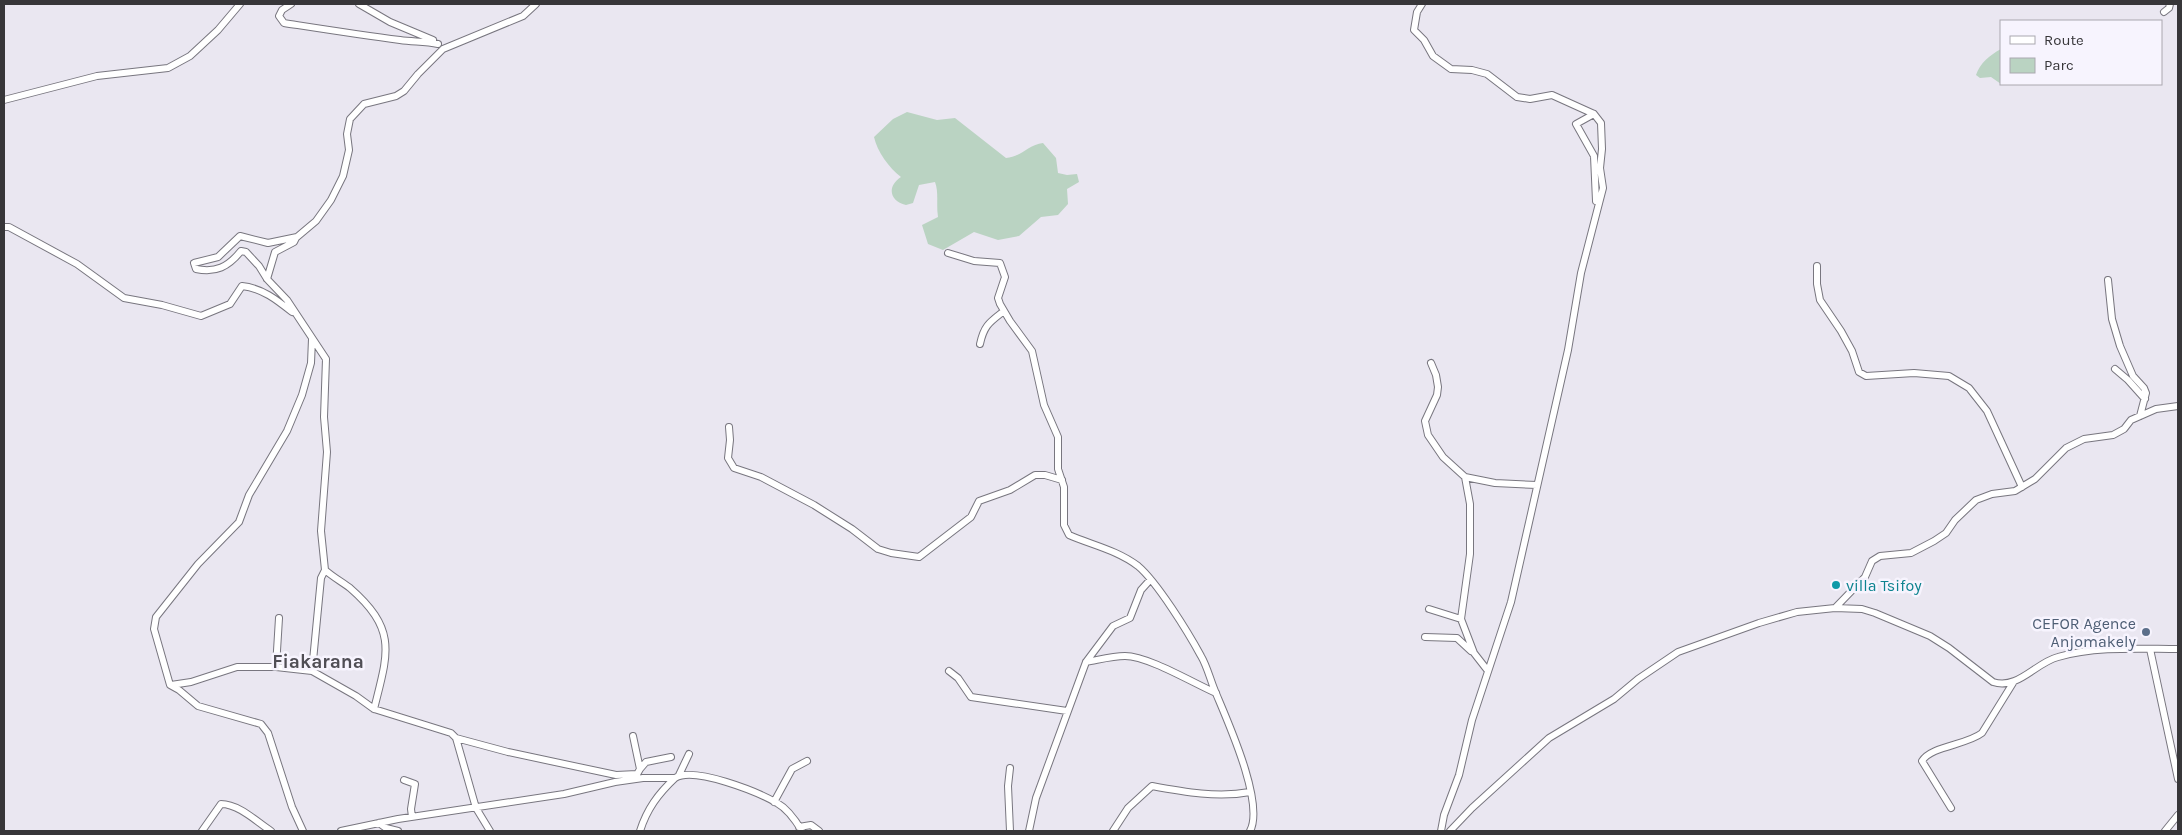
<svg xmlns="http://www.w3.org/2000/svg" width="2182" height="835" font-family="Karla,sans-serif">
<rect width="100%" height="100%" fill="#eae7f1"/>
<path fill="#bad3c2" d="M 2001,49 L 2001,84 L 1991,77 L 1980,78 L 1976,75 C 1980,63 1990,55 2001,49 Z
M 907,112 L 937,120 L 955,118 L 1006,158 C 1021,157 1028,145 1043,143 L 1056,158 L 1058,173 L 1067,175 L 1077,174 L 1079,182 L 1067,189 L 1068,204 L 1058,215 L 1041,217 L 1019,236 L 998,240 L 974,232 L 943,250 L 928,244 L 922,225 L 938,217 C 936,205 939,192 935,182 L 919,185 L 913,203 L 906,205 C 889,201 887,186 901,177 C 889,168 877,151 874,137 L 893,119 Z"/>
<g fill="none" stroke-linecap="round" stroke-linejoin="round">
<g stroke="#78767f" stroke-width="8">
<path id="minor" d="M 291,4 L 282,10 L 279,16 L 284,23 C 323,29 361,35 400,40 C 413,42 425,41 438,44
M 359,4 L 390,22 L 433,40
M 1422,4 L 1417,12 L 1414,30 L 1424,40 L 1433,56 L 1451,69 L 1472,70 L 1487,74 L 1517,97 L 1530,99 L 1552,95 L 1594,114 L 1601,123 L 1602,149 L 1600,168 L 1603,188 L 1581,273 L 1568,350 L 1511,602 L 1472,720 L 1459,775 L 1444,815 L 1441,831
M 2164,12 L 2169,8 L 2170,4
M 4,100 L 97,76 L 168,68 L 190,56 L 218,30 L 240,4
M 1594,114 L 1576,124 L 1594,156 L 1596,201
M 4,227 L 9,227 L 77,264 L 124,298 L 162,305 L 201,316 L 230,304 L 242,286 C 262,288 277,300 292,312
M 948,253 L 974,261 L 1000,263 L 1005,277 L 998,298 L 1000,304 L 1010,321 L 1032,351 L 1044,405 L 1058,437 L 1058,469 L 1064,487 L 1064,525 L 1069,535 C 1092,545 1117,550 1138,566 C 1157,582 1188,632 1201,656 C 1207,666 1210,679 1215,691 C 1227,720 1265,803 1250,831
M 1817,266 L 1817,284 L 1820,300 L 1841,331 L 1852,351 L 1859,372 L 1866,376 L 1914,373 L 1949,376 L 1969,388 L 1987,411 L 2022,487
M 267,279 L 275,252 L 294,242 L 296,238
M 2108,280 L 2112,319 L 2120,346 L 2133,376 L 2144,388 L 2146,393 L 2140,416
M 980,344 C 984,325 990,322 1004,311
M 1431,363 L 1436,375 L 1438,387 L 1437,395 L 1425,421 L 1428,435 L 1443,457 L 1465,477 L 1470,504 L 1470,554 L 1461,619 L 1474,653 L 1488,671
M 2115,369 L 2128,380 L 2145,399
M 729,427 L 730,440 L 728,458 L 734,468 L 761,477 L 814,505 L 852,529 L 878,549 L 891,553 L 919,557 L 971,517 L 979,501 L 1010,490 L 1035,475 L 1045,475 L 1062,480
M 1465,477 L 1495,483 L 1537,485
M 1835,608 L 1865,577 L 1872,561 L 1880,556 L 1911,553 L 1934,541 L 1946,533 L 1955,520 L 1976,500 L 1992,494 L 2015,491 L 2035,479 L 2066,448 L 2084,439 L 2113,435 L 2124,429 L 2131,420 L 2156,409 L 2178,406
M 1429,609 L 1461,619
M 1425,637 L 1457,638 L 1471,651
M 2150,649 L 2178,779
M 1086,662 C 1098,660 1112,656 1125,656 C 1148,656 1193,683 1216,693
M 276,667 L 279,618
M 312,671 L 321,578 L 325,570
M 949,671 L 958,678 L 971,697 L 1067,711
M 171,685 L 191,682 L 237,667 L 276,667 L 312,671 L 356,696 L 374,709
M 633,736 L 640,769 L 636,776
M 456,738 L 508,752 L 616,775 L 637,774
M 1010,768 L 1008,786 L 1010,831
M 640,769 L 646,762 L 671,757
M 679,775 L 689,754
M 404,780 L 415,784 L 411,809 L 412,817
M 774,802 L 792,769 L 807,761
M 1951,808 L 1922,761 C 1931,746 1967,745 1982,733 L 2013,683
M 379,823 L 386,828 L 398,831
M 799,827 L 811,825 L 819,831
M 202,831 L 221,804 C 239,804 257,822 271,831
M 303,831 L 292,807 L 268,733 L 261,724 L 198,706 L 179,690 L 170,685 L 154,629 L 156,617 L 198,564 L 239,522 L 249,495 L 287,431 L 302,395 L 311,363 L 312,339
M 341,831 L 398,819 L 564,794 L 615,782 L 643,778 L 675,778 C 694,766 758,792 777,803 C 788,809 796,821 802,831
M 490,831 L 476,808 L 456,738 L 451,733 L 374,709 C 388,653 398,630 350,588 C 342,582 333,577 325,570 L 321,531 L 327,452 L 324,417 L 326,359 L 287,300 L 267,279 L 259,266 L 246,252 L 241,251 C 228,267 216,273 196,269 L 194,263 L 218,257 L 240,236 L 268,243 L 297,237 L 316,221 L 331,200 L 343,176 L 349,150 L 347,134 L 350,119 L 364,104 L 396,96 L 404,91 L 418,74 L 443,49 L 523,16 L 536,4
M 640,831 C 647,809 658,794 675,778
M 1029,831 L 1036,798 L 1086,662 L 1113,626 L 1130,618 L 1141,590 L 1150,580
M 1113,831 L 1128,808 L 1152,786 C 1184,792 1218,798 1250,792
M 1450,831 L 1472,808 L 1549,738 L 1614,699 L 1638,679 L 1678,652 L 1759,623 L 1797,612 L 1835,608 L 1862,609 L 1875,613 L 1930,636 L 1949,648 L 1993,682 C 2018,690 2035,663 2058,657 C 2096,646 2140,649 2178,649
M 2165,831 L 2178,815"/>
</g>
<use href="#minor" stroke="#fff" stroke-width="6"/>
</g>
<circle fill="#0f9aa8" stroke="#f7f4fe" stroke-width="2" cx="1836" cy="585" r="5"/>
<circle fill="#5c6f8a" stroke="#f7f4fe" stroke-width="2" cx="2146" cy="632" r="5"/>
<g text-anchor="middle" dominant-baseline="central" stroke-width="5" stroke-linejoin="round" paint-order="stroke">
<g font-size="16" fill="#0d838f" stroke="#f7f4fe" text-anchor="start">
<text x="1846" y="585">villa Tsifoy</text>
</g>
<g font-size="16" fill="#4e5e75" stroke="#f7f4fe" text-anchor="end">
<text x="2136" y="623">CEFOR Agence<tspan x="2136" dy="18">Anjomakely</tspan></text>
</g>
<g font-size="19" font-weight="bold" fill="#504e55" stroke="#f7f4fe">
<text x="318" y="662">Fiakarana</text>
</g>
</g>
<rect width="2182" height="835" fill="none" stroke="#373639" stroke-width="10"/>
<rect x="2000" y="20" width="162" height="65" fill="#f7f4fe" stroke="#aaa8af"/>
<rect x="2010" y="36" width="25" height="8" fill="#ffffff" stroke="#aaa8af"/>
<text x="2044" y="45" font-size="15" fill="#373639">Route</text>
<rect x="2010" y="58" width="25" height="15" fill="#bad3c2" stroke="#aaa8af"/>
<text x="2044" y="70" font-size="15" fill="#373639">Parc</text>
</svg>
